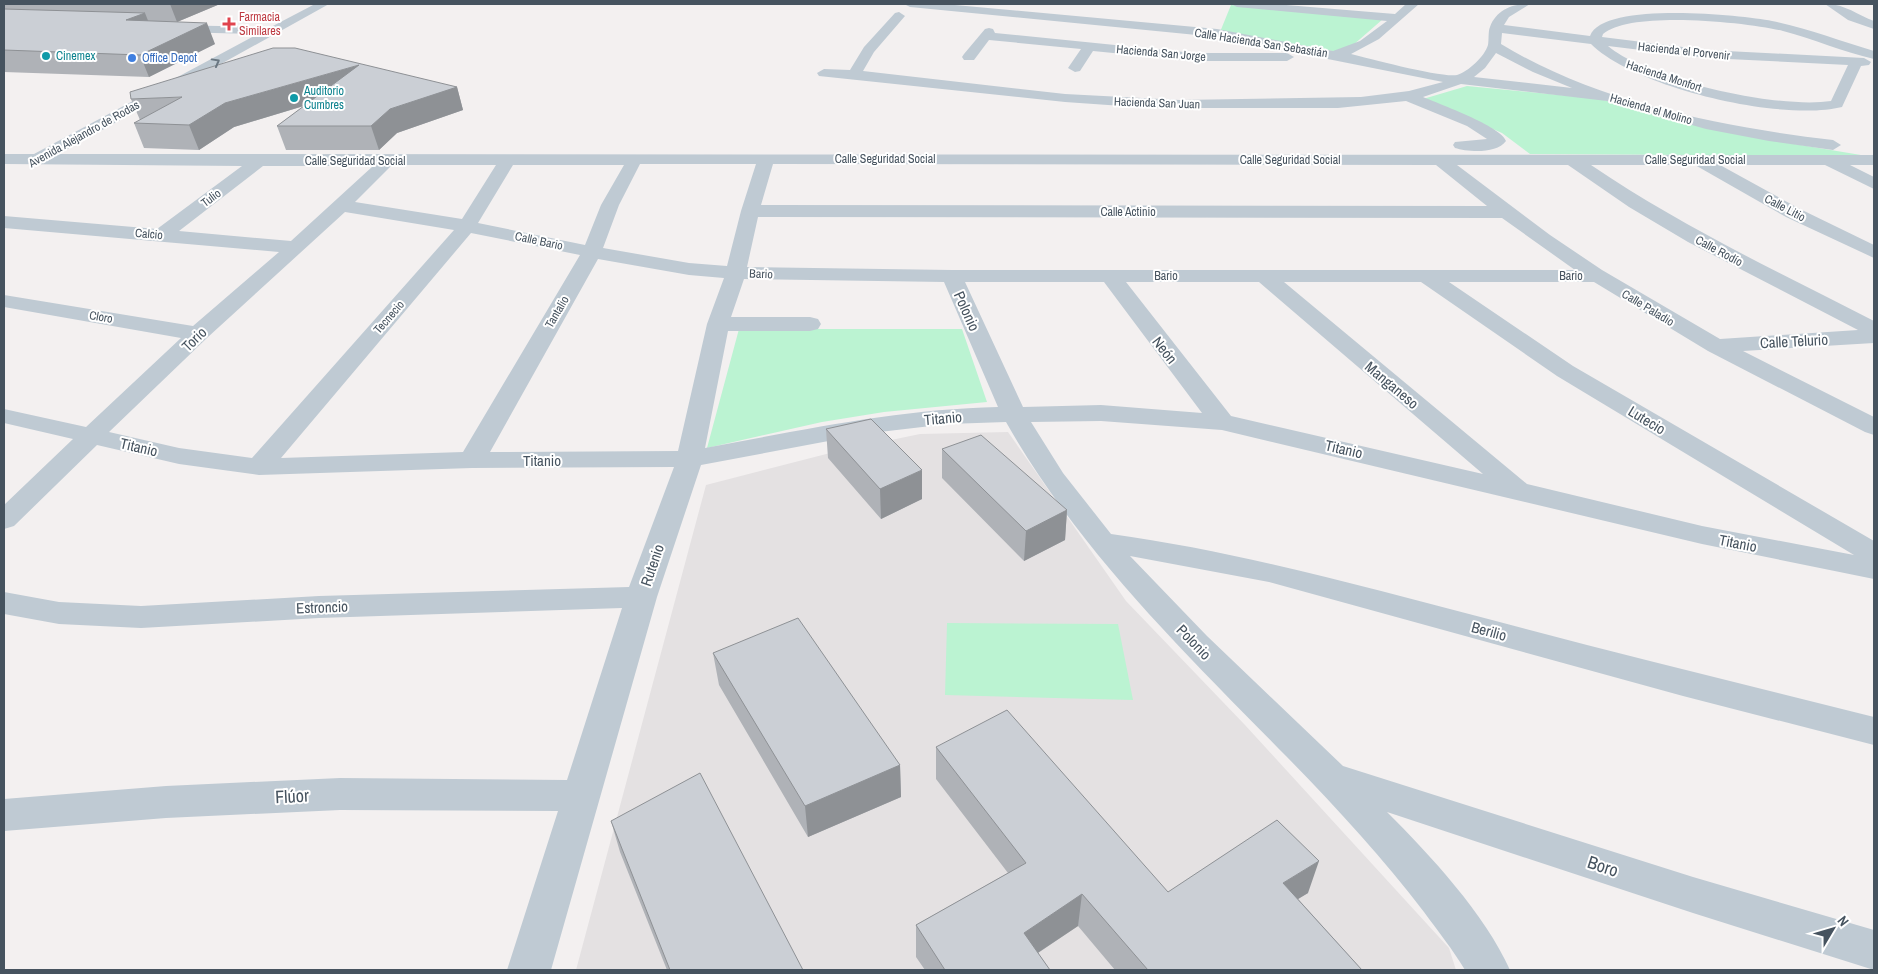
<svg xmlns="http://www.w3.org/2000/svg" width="1878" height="974" font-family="'Archivo Narrow',sans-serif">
<rect width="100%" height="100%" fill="#f3f0f0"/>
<path fill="#e4e1e2" d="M 1008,432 L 1126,601 L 1245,725 L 1449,948 L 1456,970 L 576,970 L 706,485 L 838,451 L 920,434 Z"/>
<path fill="#bbf3d2" d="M 1231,5 L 1383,19 L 1344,53 L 1220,32 Z
M 1467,86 L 1600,99 L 1680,122 L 1765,139 L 1867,156 L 1530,154 L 1502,133 L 1423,99 Z
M 739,329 L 962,329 L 987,402 L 884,412 L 822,422 L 707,448 Z
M 947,623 L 1118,624 L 1133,700 L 945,695 Z"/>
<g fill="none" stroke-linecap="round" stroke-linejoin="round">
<path fill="#bfcad3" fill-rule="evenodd" d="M 315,4 L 329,4 L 59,154 L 1874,155 L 1874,165 L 1850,165 L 1874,177 L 1874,189 L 1825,165 L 1720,165 L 1800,209 L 1874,245 L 1874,258 L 1786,217 L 1695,165 L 1591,165 C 1681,226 1778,272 1874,321 L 1874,343 L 1743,351 L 1874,417 L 1874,435 L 1865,432 L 1708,351 L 1594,282 L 1449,282 L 1573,366 L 1874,541 L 1874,579 L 1702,544 L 1222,430 L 1101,421 L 1031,422 L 1063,473 L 1111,534 C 1241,552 1366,587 1492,620 C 1619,654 1747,685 1874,717 L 1874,745 L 1683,696 L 1269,582 L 1130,556 L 1207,636 L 1343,766 L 1693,877 L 1874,930 L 1874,970 L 1693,913 L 1387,812 C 1430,855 1485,914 1510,970 L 1465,970 C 1453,950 1438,931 1424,912 C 1382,857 1335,806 1286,756 C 1184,652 1079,551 1006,422 L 948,424 L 871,433 L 701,465 L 657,597 L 551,970 L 507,970 L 558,811 L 340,810 L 166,818 L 4,831 L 4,799 L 166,786 L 340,778 L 567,780 L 622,608 L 319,618 L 141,628 L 59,624 L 4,614 L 4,592 L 59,602 L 141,606 L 319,596 L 629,587 L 674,467 L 472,468 L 259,475 L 179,464 L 97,445 L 14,526 L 4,529 L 4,505 L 73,439 L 4,423 L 4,409 L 86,427 L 181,338 L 4,307 L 4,295 L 193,326 L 279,252 L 4,228 L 4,216 L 157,229 L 242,166 L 5,164 L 4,154 L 34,154 L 258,34 L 173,32 L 167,28 L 169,25 L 271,27 ZM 640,164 L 756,164 L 741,211 L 727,266 L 689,263 L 603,248 L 619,205 ZM 773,164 L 1436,165 L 1487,206 L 761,205 ZM 392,165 L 496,165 L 462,219 L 355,202 ZM 513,165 L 624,165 L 601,205 L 585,245 L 478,223 ZM 1457,165 L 1568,165 L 1629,207 L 1688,242 L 1858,330 L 1720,339 L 1602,270 L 1550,235 ZM 263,166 L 373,166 L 291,241 L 179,231 ZM 345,212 L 454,230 L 252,458 L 179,448 L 109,432 L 208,337 ZM 758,217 L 1502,218 L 1575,270 L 952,270 L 747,267 ZM 471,233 L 580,255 L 463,452 L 281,458 ZM 598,259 L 689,275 L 724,278 L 707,324 L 678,451 L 490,452 ZM 744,279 L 944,282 L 998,407 C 899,409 803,430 705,448 L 728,331 L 810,331 L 818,329 L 821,324 L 818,319 L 810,317 L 731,317 ZM 965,282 L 1104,282 L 1202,413 L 1101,405 L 1023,407 ZM 1126,282 L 1259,282 L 1483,474 L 1231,416 ZM 1284,282 L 1421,282 L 1557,376 L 1854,555 L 1702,526 L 1527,484 Z
M 904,4 L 944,4 L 1217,29 L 1333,51 L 1360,41 L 1387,21 L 1237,7 L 1231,4 L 1274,4 L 1395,14 L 1406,4 L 1419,4 L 1379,39 L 1351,54 C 1371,59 1442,78 1457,75 C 1468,72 1485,56 1488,45 C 1489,40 1488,31 1490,27 C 1496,10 1513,3 1530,4 L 1509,17 L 1504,25 L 1590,36 C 1603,1 1740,15 1772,21 C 1807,28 1840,41 1874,51 L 1874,59 C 1843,52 1814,39 1783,31 C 1747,22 1630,10 1603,34 L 1602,37 L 1707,50 L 1864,58 L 1871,62 L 1869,65 L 1861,66 L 1842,107 C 1782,122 1635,88 1591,44 L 1502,33 L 1501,44 C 1598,103 1722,127 1833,140 L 1841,145 L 1833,150 L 1769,141 L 1706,129 L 1607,101 L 1461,84 L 1423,97 C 1439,104 1501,126 1506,141 C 1497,154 1468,152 1455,148 L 1453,145 L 1455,142 L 1487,139 L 1467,126 L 1406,101 L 1338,108 L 1151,108 L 1065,102 L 819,76 L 817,73 L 824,69 L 850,70 L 864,47 L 895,13 L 899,12 L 905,16 L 874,52 L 863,71 L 1065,94 L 1180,100 L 1361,97 L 1409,91 L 1443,82 L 1217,37 L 910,7 ZM 1608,46 L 1707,58 L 1848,65 L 1831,101 C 1777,109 1650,81 1608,46 ZM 1496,53 L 1533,72 L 1572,88 L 1474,77 L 1485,68 Z
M 1825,4 C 1843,3 1858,15 1874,21 L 1874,29 L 1848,20 Z
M 989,28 L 993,29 L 995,33 L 1194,53 L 1287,53 L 1294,57 L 1287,61 L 1194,61 L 1093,51 L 1080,71 L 1075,72 L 1068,68 L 1081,49 L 989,40 L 974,60 L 964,60 L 962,57 L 964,54 L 985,29 Z"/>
</g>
<path fill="#afb2b7" d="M 4,4 L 220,4 L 177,22 L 215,44 L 149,77 L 4,72 Z
M 457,87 L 463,110 L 397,133 L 379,150 L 286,150 L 277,126 L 304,106 L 234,127 L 199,150 L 144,148 L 134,123 L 140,120 L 131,99 Z
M 826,429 L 922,499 L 881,519 L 828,458 Z
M 942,449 L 1067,510 L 1065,540 L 1024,561 L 942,478 Z
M 713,653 L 900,765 L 901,797 L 808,837 L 719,685 Z
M 936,747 L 1168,892 L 1308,893 L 1298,899 L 1362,970 L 1115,970 L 1078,926 L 1038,953 L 1050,970 L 925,970 L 916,957 L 916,925 L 1008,873 L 936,779 Z
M 611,821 L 803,970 L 667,970 L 620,852 Z"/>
<path fill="#8e9195" d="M 170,4 L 220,4 L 177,22 Z
M 145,13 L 153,33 L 126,20 Z
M 207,23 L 215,44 L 149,77 L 140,55 Z
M 359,65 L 366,87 L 234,127 L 199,150 L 189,125 L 225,103 Z
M 457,87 L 463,110 L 397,133 L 379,150 L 371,126 L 390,109 Z
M 922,470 L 922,499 L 881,519 L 880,489 Z
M 1067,510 L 1065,540 L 1024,561 L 1026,531 Z
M 900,765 L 901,797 L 808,837 L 805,806 Z
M 1319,861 L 1308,893 L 1273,914 L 1283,883 Z
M 1082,894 L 1078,926 L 1021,964 L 1024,933 Z"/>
<path fill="#cbcfd5" stroke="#8e9195" d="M 4,9 L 145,13 L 126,20 L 207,23 L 140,55 L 4,50 Z
M 273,48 L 295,48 L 457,87 L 390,109 L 371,126 L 277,126 L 359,65 L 225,103 L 189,125 L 134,123 L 182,97 L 131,99 L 130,92 Z
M 871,419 L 922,470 L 880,489 L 826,429 Z
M 981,435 L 1067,510 L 1026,531 L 942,449 Z
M 798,618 L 900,765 L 805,806 L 713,653 Z
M 1007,710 L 1168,892 L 1277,820 L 1319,861 L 1283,883 L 1362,970 L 1148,970 L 1082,894 L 1024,933 L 1050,970 L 945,970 L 916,925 L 1026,863 L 936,747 Z
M 700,773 L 803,970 L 670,970 L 611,821 Z"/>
<defs><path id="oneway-chevron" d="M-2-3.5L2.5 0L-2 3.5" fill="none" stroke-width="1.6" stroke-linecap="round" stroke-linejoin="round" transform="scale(1.25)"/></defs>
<use stroke="#6a7782" href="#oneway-chevron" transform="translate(216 62) rotate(-29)"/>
<path fill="#e0444e" stroke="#fff" stroke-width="2" d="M226.5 16.5h5v5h5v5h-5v5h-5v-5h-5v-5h5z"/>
<g fill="#0f9aa8" stroke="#fff" stroke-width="2">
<circle cx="46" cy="56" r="5"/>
<circle cx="294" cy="98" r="5"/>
</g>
<circle fill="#3f7fe0" stroke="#fff" stroke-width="2" cx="132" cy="58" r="5"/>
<g text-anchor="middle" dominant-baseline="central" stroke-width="4" stroke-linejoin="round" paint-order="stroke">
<g font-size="12" fill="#be3a42" stroke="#fff" text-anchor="start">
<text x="239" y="17">Farmacia<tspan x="239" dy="14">Similares</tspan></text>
</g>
<g font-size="12" fill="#46535f" stroke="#fff">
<text transform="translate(1261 43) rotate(9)">Calle Hacienda San Sebastián</text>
<text transform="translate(1684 51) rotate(6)">Hacienda el Porvenir</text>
<text transform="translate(1161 53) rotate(5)">Hacienda San Jorge</text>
<text transform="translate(1664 76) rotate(18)">Hacienda Monfort</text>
<text transform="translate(1157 103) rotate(2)">Hacienda San Juan</text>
<text transform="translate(1651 109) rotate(16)">Hacienda el Molino</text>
<text transform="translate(84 134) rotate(-29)">Avenida Alejandro de Rodas</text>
<text x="885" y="159">Calle Seguridad Social</text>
<text x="1290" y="160">Calle Seguridad Social</text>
<text x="1695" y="160">Calle Seguridad Social</text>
<text x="355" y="161">Calle Seguridad Social</text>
<text transform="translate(211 198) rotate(-37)">Tulio</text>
<text transform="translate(1785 208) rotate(28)">Calle Litio</text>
<text x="1128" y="212">Calle Actinio</text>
<text transform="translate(149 234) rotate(5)">Calcio</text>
<text transform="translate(539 241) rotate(12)">Calle Bario</text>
<text transform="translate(1719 251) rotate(28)">Calle Rodío</text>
<text transform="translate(761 274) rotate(2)">Bario</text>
<text x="1166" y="276">Bario</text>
<text x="1571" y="276">Bario</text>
<text transform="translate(1648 308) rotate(31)">Calle Paladio</text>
<text transform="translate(557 312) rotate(-60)">Tantalio</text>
<text transform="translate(101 317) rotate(10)">Cloro</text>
<text transform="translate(389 317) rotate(-49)">Tecnecio</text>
</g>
<g font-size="12" fill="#0d838f" stroke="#fff" text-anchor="start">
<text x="56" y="56">Cinemex</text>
<text x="304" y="91">Auditorio<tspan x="304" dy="14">Cumbres</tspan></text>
</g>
<g font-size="12" fill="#366cbe" stroke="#fff" text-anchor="start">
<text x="142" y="58">Office Depot</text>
</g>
<g font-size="15" fill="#46535f" stroke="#fff">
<text transform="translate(967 311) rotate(66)">Polonio</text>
<text transform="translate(194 339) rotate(-44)">Torio</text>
<text transform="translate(1794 341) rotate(-3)">Calle Telurio</text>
<text transform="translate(1165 350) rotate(52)">Neón</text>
<text transform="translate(1392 385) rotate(40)">Manganeso</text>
<text transform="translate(943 418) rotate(-5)">Titanio</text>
<text transform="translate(1647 420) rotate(31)">Lutecio</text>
<text transform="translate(139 447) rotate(13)">Titanio</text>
<text transform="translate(1344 449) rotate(13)">Titanio</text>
<text x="542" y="460">Titanio</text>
<text transform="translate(1738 543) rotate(11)">Titanio</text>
<text transform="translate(652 565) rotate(-71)">Rutenio</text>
<text transform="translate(322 607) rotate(-2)">Estroncio</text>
<text transform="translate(1489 631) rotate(15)">Berilio</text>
<text transform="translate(1194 642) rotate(46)">Polonio</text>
</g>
<g font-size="18" fill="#46535f" stroke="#fff">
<text transform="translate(292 796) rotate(-3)">Flúor</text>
<text transform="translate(1603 866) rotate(18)">Boro</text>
</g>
</g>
<rect width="1878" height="974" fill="none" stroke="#46535f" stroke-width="10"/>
<g transform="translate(1833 929) rotate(52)" stroke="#ffffff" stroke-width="4" paint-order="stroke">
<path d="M0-4L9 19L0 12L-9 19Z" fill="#46535f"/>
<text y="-8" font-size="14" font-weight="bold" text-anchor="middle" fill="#46535f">N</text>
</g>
</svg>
